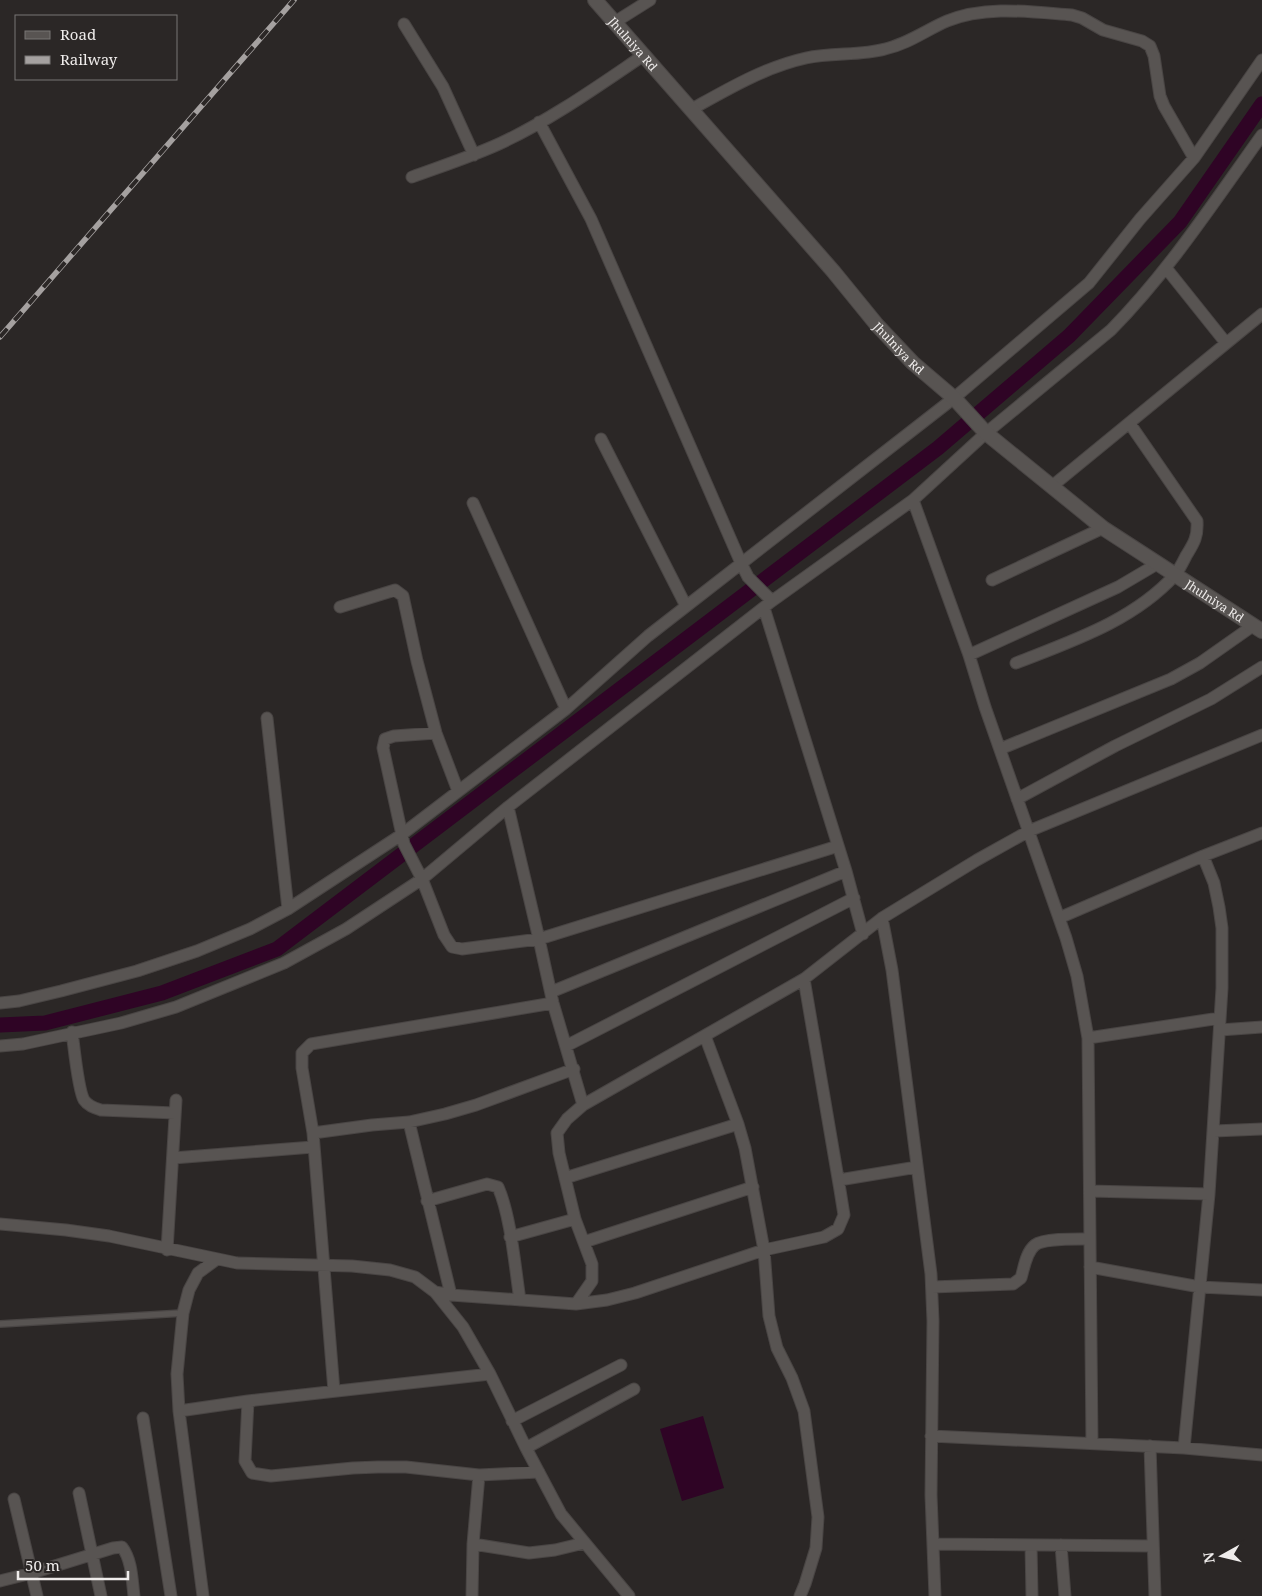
<svg xmlns="http://www.w3.org/2000/svg" width="1262" height="1596" font-family="'Noto Serif',serif">
<rect width="100%" height="100%" fill="#2b2726"/>
<path fill="#2f0425" d="M 703,1416 L 724,1488 L 682,1501 L 660,1429 Z"/>
<g fill="none" stroke-linecap="round" stroke-linejoin="round">
<path stroke="#2f0425" stroke-width="15" d="M 0,1025 L 45,1023 L 162,993 L 277,949 L 938,448 L 1069,336 L 1180,222 L 1262,104"/>
<g stroke="#494544" stroke-width="8">
<path id="service" d="M 0,1324 L 183,1313"/>
</g>
<g stroke="#494544" stroke-width="13">
<path id="minor" d="M 615,22 L 650,0
M 404,24 L 443,87 L 474,155
M 692,109 C 728,89 765,67 806,58 C 832,52 860,56 885,49 C 908,44 926,30 947,21 C 986,5 1032,12 1072,15 L 1082,18 L 1103,30 L 1142,41 L 1150,46 L 1154,56 L 1160,96 L 1164,106 L 1194,158
M 539,122 L 591,219 L 741,563 L 748,577 L 772,601
M 412,177 C 442,166 473,156 501,143 C 552,119 598,86 644,55
M 1166,268 L 1226,343
M 601,439 L 686,606
M 1051,487 L 1262,314
M 913,500 L 969,655 L 985,707 L 1066,938 L 1077,976 L 1088,1038 L 1092,1443
M 473,503 L 566,709
M 992,580 L 1103,528
M 340,607 L 395,590 L 403,596 L 417,661 L 436,733 L 458,791
M 764,608 L 846,871 L 863,934
M 969,655 L 1118,587 L 1157,564
M 1016,663 C 1072,641 1133,621 1175,575 C 1179,570 1183,562 1186,556 C 1194,543 1198,537 1197,521 L 1130,424
M 267,718 L 288,909
M 436,733 L 394,736 L 385,739 L 383,748 L 404,844 L 422,879 L 444,935 L 452,947 L 462,949 L 539,939 L 838,846
M 1000,749 L 1171,679 L 1200,663 L 1254,625
M 1017,799 L 1115,746 L 1211,699 L 1262,667
M 508,807 L 539,939 L 553,1003 L 583,1105
M 882,918 L 892,970 L 931,1274 L 933,1321 L 931,1495 L 935,1596
M 1059,918 L 1203,856 L 1262,833
M 551,992 L 846,871
M 0,1003 L 19,1001 L 61,991 L 137,971 L 197,951 L 250,929 L 288,909 L 401,835 L 566,709 L 648,636 L 954,398 L 1089,283 L 1140,219 L 1194,158 L 1262,60
M 1220,1030 L 1262,1027
M 72,1032 C 74,1046 78,1090 84,1100 C 88,1106 95,1108 101,1110 L 175,1113
M 705,1036 L 738,1124 L 745,1148 L 764,1250 L 769,1316 L 777,1348 L 792,1378 L 804,1411 L 818,1517 L 816,1548 L 805,1584 L 800,1596
M 1088,1038 L 1220,1018
M 0,1046 L 23,1044 L 121,1023 L 176,1007 L 284,963 L 346,929 L 422,879 L 508,807 L 772,601 L 913,500 L 986,433 L 1111,330 C 1169,271 1214,202 1262,135
M 566,1046 L 854,898
M 409,1122 L 451,1295
M 1214,1131 L 1262,1129
M 313,1133 L 372,1125 L 409,1122 L 445,1114 L 476,1105 L 574,1069
M 173,1158 L 313,1147
M 565,1178 L 738,1124
M 839,1180 L 917,1167
M 1090,1191 L 1209,1194
M 427,1201 L 487,1184 L 498,1187 C 511,1216 515,1268 520,1300
M 0,1224 L 66,1230 L 109,1236 L 237,1263 L 352,1266 L 390,1270 L 415,1277 L 435,1292 L 463,1327 L 490,1374 L 526,1448 L 561,1514 L 629,1596
M 510,1237 L 575,1219
M 584,1242 L 753,1187
M 167,1250 L 176,1100
M 1090,1267 L 1200,1287 L 1262,1290
M 932,1287 L 1013,1284 L 1021,1278 C 1024,1268 1026,1252 1035,1245 C 1044,1238 1078,1239 1090,1239
M 435,1292 L 451,1295 L 576,1304 L 592,1281 L 592,1264 L 575,1219 L 559,1153 L 557,1133 L 567,1119 L 583,1105 L 804,979 L 882,918 L 977,860 L 1029,831 L 1262,735
M 576,1304 L 607,1300 L 635,1293 L 764,1250 L 824,1237 L 838,1229 L 844,1215 L 840,1190 L 804,979
M 334,1391 L 313,1133 L 302,1068 L 302,1053 L 311,1044 L 553,1003
M 248,1401 L 245,1461 L 252,1473 L 271,1476 L 353,1468 L 378,1467 L 406,1467 L 479,1475 L 539,1472
M 179,1411 L 248,1401 L 490,1374
M 143,1418 L 171,1596
M 512,1421 L 621,1365
M 931,1436 L 1184,1448 L 1262,1455
M 1150,1446 L 1155,1596
M 526,1448 L 634,1389
M 1184,1448 L 1209,1194 L 1222,988 L 1222,928 L 1219,907 L 1214,883 L 1203,856
M 79,1493 L 101,1596
M 14,1499 L 37,1596
M 473,1544 L 529,1553 L 555,1550 L 584,1543
M 933,1544 L 1152,1546
M 1031,1545 L 1032,1596
M 1061,1545 L 1065,1596
M 0,1581 L 32,1573 L 113,1548 L 122,1547 C 132,1560 132,1580 134,1596
M 203,1596 L 179,1411 L 177,1374 L 183,1313 L 189,1290 L 198,1273 L 217,1259
M 472,1596 L 473,1544 L 479,1475"/>
</g>
<g stroke="#494544" stroke-width="16">
<g id="tertiary">
<path id="s1" d="M 595,0 L 833,271 L 877,325 L 913,363 L 954,398 L 986,433 L 1103,528 L 1262,631"/>
</g>
</g>
<use href="#service" stroke="#585452" stroke-width="5.5"/>
<use href="#minor" stroke="#585452" stroke-width="11"/>
<use href="#tertiary" stroke="#585452" stroke-width="14"/>
<g stroke="#a5a1a0" stroke-width="5.5">
<path id="rail" d="M 0,337 L 294,0"/>
</g>
<use href="#rail" stroke="#2b2726" stroke-width="4" stroke-dasharray="11" stroke-linecap="butt"/>
</g>
<g text-anchor="middle" dominant-baseline="central" stroke-width="4" stroke-linejoin="round" paint-order="stroke">
<g font-size="12" fill="#efeceb" stroke="#2b2726">
<text stroke="none"><textPath href="#s1" startOffset="58">Jhulniya Rd</textPath></text>
<text stroke="none"><textPath href="#s1" startOffset="462">Jhulniya Rd</textPath></text>
<text stroke="none"><textPath href="#s1" startOffset="868">Jhulniya Rd</textPath></text>
</g>
</g>
<rect x="15" y="15" width="162" height="65" fill="#2b2726" stroke="#797675"/>
<rect x="25" y="31" width="25" height="8" fill="#585452" stroke="#797675"/>
<text x="60" y="40" font-size="15" fill="#efeceb">Road</text>
<rect x="25" y="56" width="25" height="8" fill="#a5a1a0" stroke="#797675"/>
<text x="60" y="65" font-size="15" fill="#efeceb">Railway</text>
<g transform="translate(1222 1556) rotate(262)" stroke="#2b2726" stroke-width="4" paint-order="stroke">
<path d="M0-4L9 19L0 12L-9 19Z" fill="#efeceb"/>
<text y="-8" font-size="14" font-weight="bold" text-anchor="middle" fill="#efeceb">N</text>
</g>
<path d="M18 1571v8h110v-8" fill="none" stroke="#efeceb" stroke-width="2.5"/>
<text x="25" y="1571" font-size="15" fill="#efeceb" stroke="#2b2726" stroke-width="4" paint-order="stroke">50 m</text>
</svg>
